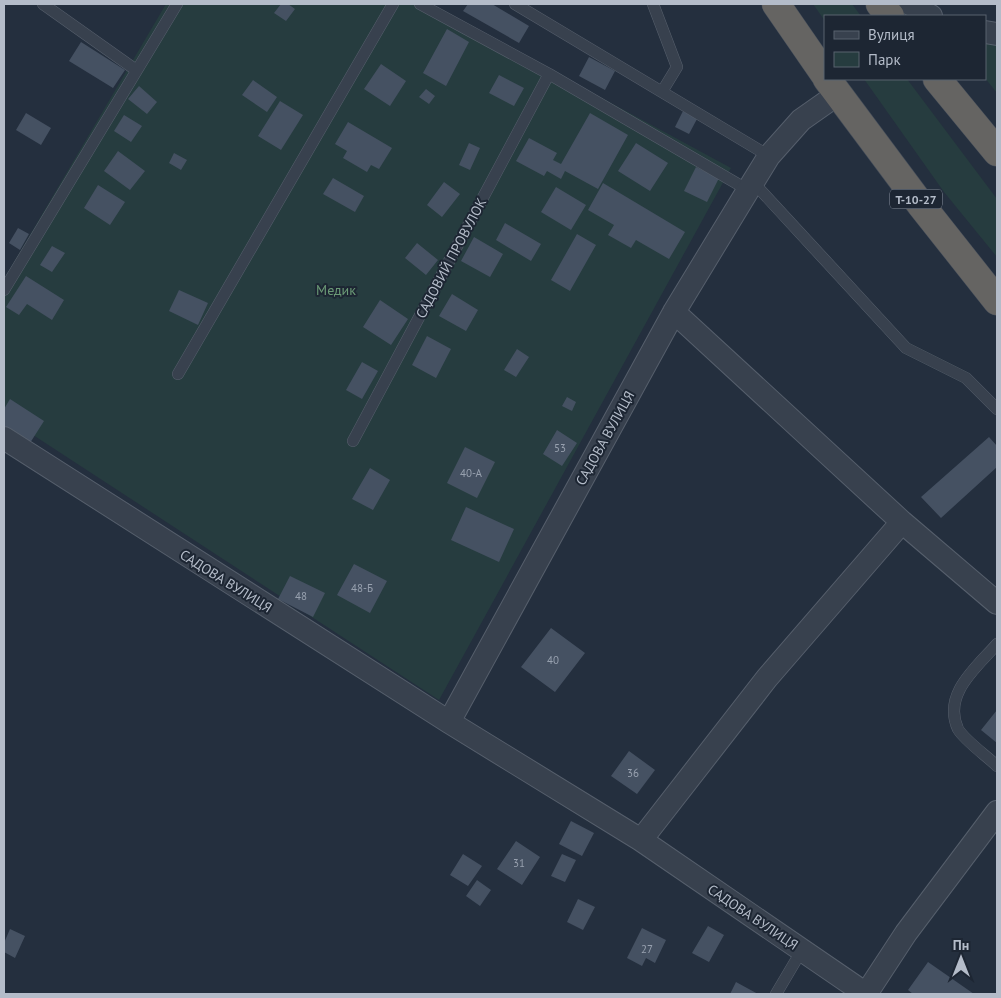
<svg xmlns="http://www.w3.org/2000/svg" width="1001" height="998" font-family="'PT Sans',sans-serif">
<rect width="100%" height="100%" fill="#242f3e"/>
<path fill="#263c3f" d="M 166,4 L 428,4 L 731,168 L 439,700 L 4,416 L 4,279 Z
M 813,4 L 852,4 L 861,16 L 825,16 L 825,21 Z
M 985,42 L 997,45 L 997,93 L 985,78 Z
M 864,79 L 907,79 L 997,199 L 997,257 L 944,192 Z"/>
<path fill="#455162" d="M 281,4 L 288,4 L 295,9 L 286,21 L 274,13 Z
M 468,4 L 492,4 L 529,26 L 519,43 L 463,11 Z
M 447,29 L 469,42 L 446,86 L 423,73 Z
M 81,42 L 125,70 L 113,88 L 69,61 Z
M 589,57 L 615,71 L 605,90 L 579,76 Z
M 381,64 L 406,81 L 390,106 L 364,89 Z
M 499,75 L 524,88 L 514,106 L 489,93 Z
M 253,80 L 277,97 L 267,112 L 242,95 Z
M 139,86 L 157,102 L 147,114 L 128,99 Z
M 426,89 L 435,96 L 429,104 L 419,97 Z
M 280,101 L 303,115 L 281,150 L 258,136 Z
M 683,111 L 697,119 L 689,134 L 675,127 Z
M 26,113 L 51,128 L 41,145 L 16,130 Z
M 590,113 L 628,135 L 598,189 L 565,171 L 561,179 L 547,171 L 544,176 L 516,161 L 529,138 L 557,153 L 553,160 L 561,164 Z
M 124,115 L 142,126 L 131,142 L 114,131 Z
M 348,122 L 392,148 L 379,169 L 371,165 L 367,172 L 343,158 L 347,151 L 335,144 Z
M 469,143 L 480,148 L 470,170 L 459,165 Z
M 636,143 L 668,163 L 650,191 L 618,171 Z
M 118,151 L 145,171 L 130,190 L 104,171 Z
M 174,153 L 187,160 L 181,170 L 169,163 Z
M 696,167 L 719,178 L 707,202 L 684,191 Z
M 333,178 L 364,196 L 355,212 L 323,194 Z
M 444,182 L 460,194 L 442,217 L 427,205 Z
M 603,183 L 685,232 L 669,259 L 636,240 L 631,248 L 608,235 L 614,225 L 588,210 Z
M 98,185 L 125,202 L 110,225 L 84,208 Z
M 556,187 L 586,205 L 571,230 L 541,212 Z
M 505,223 L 541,244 L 531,261 L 496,240 Z
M 18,228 L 29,234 L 20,250 L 9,243 Z
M 577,234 L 596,245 L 570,291 L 551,280 Z
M 474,237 L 503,254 L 490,277 L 461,261 Z
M 417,243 L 438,260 L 426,275 L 405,258 Z
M 52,246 L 65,253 L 52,272 L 40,265 Z
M 26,276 L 64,300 L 52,320 L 27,304 L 19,315 L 6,307 Z
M 179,290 L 208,303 L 198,325 L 169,311 Z
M 452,294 L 478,310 L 466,331 L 439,316 Z
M 380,300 L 408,319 L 391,345 L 363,327 Z
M 427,336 L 451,349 L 436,378 L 412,365 Z
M 517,349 L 529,357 L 516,377 L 504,370 Z
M 362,362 L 378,371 L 362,399 L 346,390 Z
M 567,397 L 576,402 L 572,411 L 562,406 Z
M 10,399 L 44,421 L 30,443 L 4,426 L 4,409 Z
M 557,430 L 577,443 L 562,466 L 543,454 Z
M 989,437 L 997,446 L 997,467 L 941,518 L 921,497 Z
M 465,447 L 495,462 L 477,498 L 447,483 Z
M 370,468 L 390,480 L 373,510 L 352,499 Z
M 466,507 L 514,529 L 499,562 L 451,540 Z
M 354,564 L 387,581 L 370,613 L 337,595 Z
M 290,576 L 325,593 L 313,617 L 278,599 Z
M 551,628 L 585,653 L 555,692 L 521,667 Z
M 997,710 L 997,743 L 981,730 Z
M 629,751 L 655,770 L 637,794 L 611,776 Z
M 571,821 L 594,833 L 582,856 L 559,844 Z
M 516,841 L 540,857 L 522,885 L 497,869 Z
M 463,854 L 482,866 L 468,886 L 450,875 Z
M 562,854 L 576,860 L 565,882 L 551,876 Z
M 477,880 L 491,890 L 480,906 L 466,896 Z
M 578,899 L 595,907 L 583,930 L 567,922 Z
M 708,926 L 724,935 L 709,962 L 692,953 Z
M 642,928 L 666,940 L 655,963 L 646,958 L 642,966 L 627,958 Z
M 10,929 L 25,936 L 15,958 L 4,952 L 4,943 Z
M 928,962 L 974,994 L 913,994 L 908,990 Z
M 736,982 L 758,994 L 730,994 Z"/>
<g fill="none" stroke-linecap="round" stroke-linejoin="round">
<g stroke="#565f6c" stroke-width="12">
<path id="service" d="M 43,4 L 136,70
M 420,4 L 549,74 L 748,190
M 515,4 L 769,156
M 653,4 L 677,67 L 663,90
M 753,182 L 906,348 L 966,378 L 997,409
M 4,290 L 177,4
M 178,374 L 393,4
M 353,441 L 549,74
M 997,644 C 977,667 942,694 958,729 C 964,740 988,757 997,766
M 776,994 L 802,950"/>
</g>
<g stroke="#565f6c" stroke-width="24">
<path id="minor" d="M 910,4 L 931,16
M 985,32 L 997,34
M 674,312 L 902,522 L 997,603
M 4,438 L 449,722 L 641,840 L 866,994
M 449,722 L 674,312 L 753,182 L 769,156 L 801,120 L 838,94
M 641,840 L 767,678 L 902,522
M 866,994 L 906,933 L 997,812"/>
</g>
<g stroke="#434c59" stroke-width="29">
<path id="trunk" d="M 776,4 L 825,75
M 880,4 L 890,16
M 827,79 L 921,205 L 997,301
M 937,79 L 997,152"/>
</g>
<use href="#service" stroke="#38414e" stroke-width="11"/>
<use href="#minor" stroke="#38414e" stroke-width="22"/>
<use href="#trunk" stroke="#656462" stroke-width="28"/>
</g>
<g text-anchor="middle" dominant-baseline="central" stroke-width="4" stroke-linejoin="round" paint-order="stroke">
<g font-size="11" fill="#98a1af">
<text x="560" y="448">53</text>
<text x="471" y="473">40-А</text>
<text x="362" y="588">48-Б</text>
<text x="301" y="596">48</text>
<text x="553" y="660">40</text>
<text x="633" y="773">36</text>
<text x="519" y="863">31</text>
<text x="647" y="949">27</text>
</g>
<rect fill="#1d2633" stroke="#878f9c" stroke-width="1" x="890" y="189.5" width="52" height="19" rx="4"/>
<g font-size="12" font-weight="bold" fill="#b4bcc9">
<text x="916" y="199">Т-10-27</text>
</g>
<g font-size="14" fill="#b4bcc9" stroke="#1d2633">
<text transform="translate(451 258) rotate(-62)">САДОВИЙ ПРОВУЛОК</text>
<text transform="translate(605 438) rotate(-61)">САДОВА ВУЛИЦЯ</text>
<text transform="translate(226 581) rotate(32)">САДОВА ВУЛИЦЯ</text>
<text transform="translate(753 917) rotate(34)">САДОВА ВУЛИЦЯ</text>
</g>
<g font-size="14" fill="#6b9a76" stroke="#1d2633">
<text x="336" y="290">Медик</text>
</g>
</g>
<rect width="1001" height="998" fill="none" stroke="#b4bcc9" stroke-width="10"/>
<rect x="824" y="15" width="162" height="65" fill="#1d2633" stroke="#59626f"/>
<rect x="834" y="31" width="25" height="8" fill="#38414e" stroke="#59626f"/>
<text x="868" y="40" font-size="15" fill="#b4bcc9">Вулиця</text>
<rect x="834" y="52" width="25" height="15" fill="#263c3f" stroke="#59626f"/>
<text x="868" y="65" font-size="15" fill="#b4bcc9">Парк</text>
<g transform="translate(961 958)" stroke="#1d2633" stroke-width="4" paint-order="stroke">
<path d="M0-4L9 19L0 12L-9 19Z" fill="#b4bcc9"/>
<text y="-8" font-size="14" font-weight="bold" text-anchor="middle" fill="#b4bcc9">Пн</text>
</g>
</svg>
